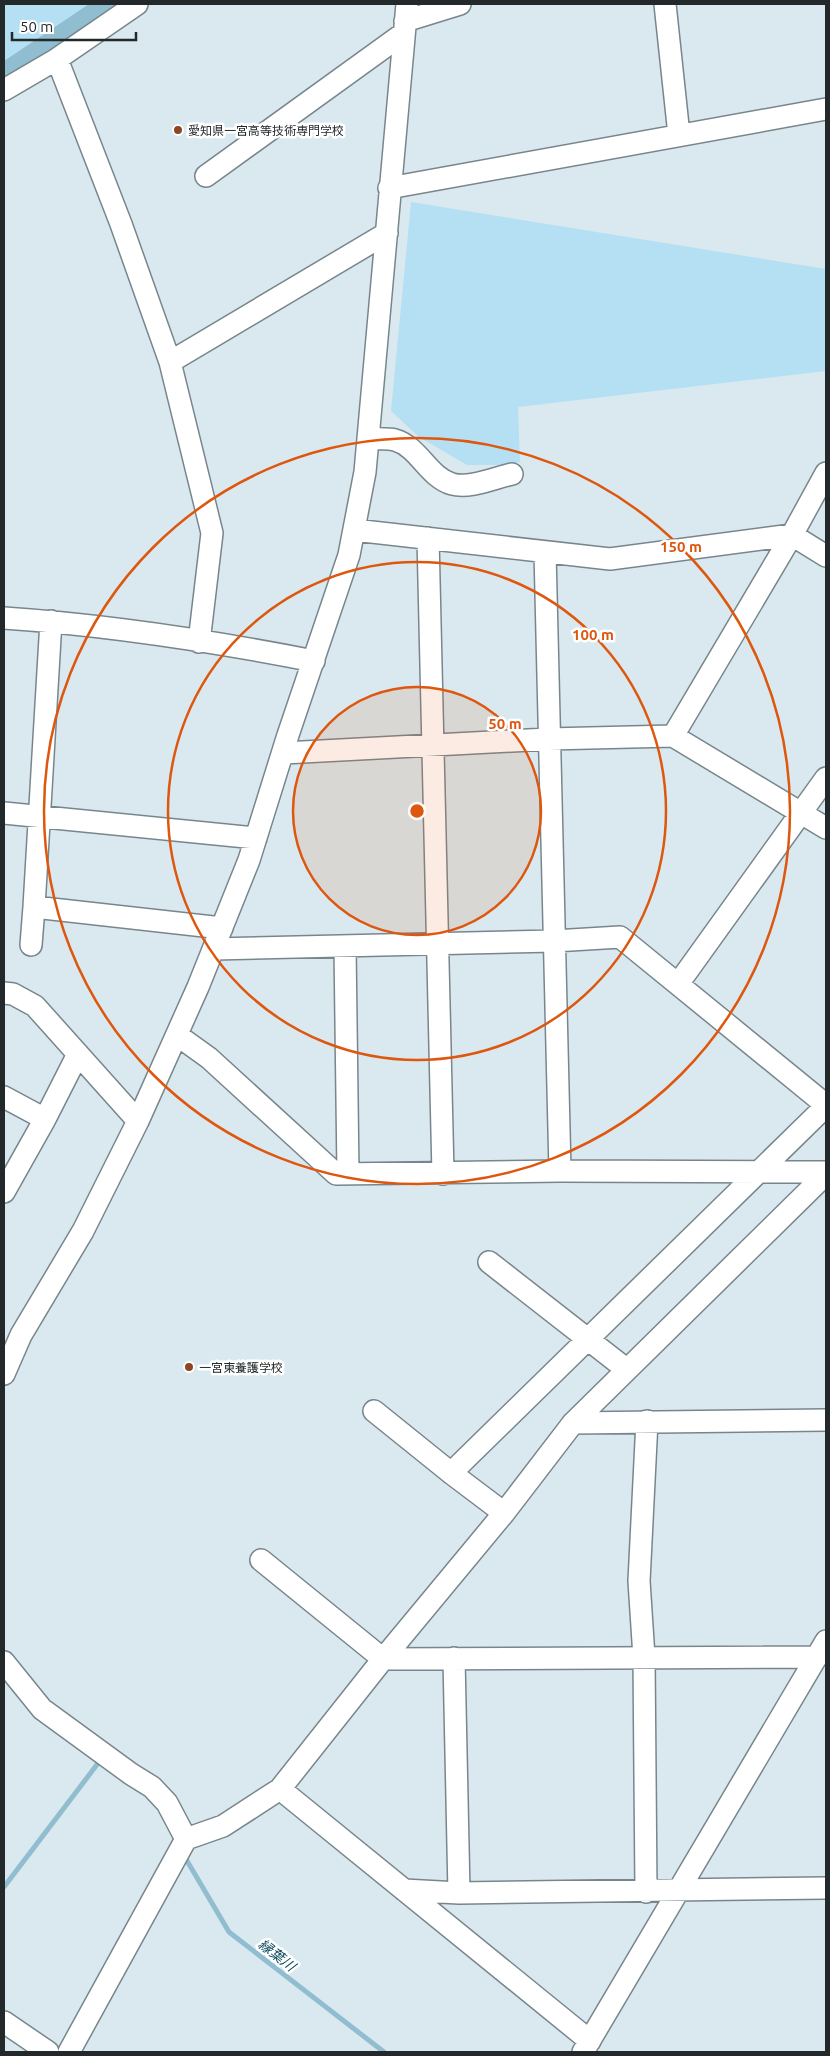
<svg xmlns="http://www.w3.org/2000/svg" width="830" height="2056" font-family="Ubuntu,'Noto Sans JP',sans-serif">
<rect width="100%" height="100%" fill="#d9e9ef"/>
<path fill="#b5e0f3" d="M 4,4 L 113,4 L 4,76 Z
M 411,202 L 826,269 L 826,371 L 518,407 L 520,462 L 505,465 L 467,465 L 419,437 L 391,411 Z"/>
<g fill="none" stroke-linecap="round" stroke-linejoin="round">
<path stroke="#91bdd0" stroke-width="5" d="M 183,1854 L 229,1932 L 384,2052
M 4,1887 L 102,1758"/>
<path stroke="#91bdd0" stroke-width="30" d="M 4,79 L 116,4"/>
<g stroke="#78868c" stroke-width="24">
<path id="minor" d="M 665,4 L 679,135
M 405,21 L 460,4
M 57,59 L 121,224 L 170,362 L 212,533 L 199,642
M 4,90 L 57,59 L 137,4
M 206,176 L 404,33
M 389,188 L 826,109
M 170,362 L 387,233
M 368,439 C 377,439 387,438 395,440 C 419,447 428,477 452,484 C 470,489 494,478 512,474
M 354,530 L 610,559 L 792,535 L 826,556
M 428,538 L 443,1174
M 545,552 L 560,1171
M 4,618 C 107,625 212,641 314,661
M 51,621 L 34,907 L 222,928
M 673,736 L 826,828
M 284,753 L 548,739 L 673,736 L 792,535 L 826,473
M 4,813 L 256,838
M 31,945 L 34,907
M 345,946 L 348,1174
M 214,949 L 554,941 L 620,937 L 826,1105
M 678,984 L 826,778
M 4,993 L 13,994 L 35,1006 L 138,1121
M 177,1035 L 209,1058 L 336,1174 L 560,1171 L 826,1172
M 4,1097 L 45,1119
M 4,1192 L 45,1119 L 78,1054
M 489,1262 L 626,1369
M 4,1374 L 21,1335 L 83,1231 L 138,1121 L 198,987 L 249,860 L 288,735 L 349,555 L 365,472 L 407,4
M 374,1411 L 451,1473 L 504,1513
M 573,1423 L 826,1420
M 451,1473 L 826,1106
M 261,1560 L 383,1659 L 817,1657
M 454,1658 L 459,1893
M 4,1662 L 42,1709 L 131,1774 L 152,1787 L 167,1803 L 186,1839
M 280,1789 L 590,2041
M 404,1890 L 459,1893 L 826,1888
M 646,1892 L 644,1657 L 639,1581 L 647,1421
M 4,2022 L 48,2052
M 69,2052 L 186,1839 L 223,1826 L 280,1789 L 383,1659 L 504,1513 L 573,1423 L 826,1174
M 583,2052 L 826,1641"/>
</g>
<use href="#minor" stroke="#fff" stroke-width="21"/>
</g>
<circle cx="417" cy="811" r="124" fill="#de570e" fill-opacity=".12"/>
<g fill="none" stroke="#de570e" stroke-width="2.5">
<circle cx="417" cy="811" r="124"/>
<circle cx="417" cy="811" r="249"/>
<circle cx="417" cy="811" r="373"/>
</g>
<g fill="#8d4621" stroke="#fff" stroke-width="2">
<circle cx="178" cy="130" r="5"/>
<circle cx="189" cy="1367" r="5"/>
</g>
<g text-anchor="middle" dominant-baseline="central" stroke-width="5" stroke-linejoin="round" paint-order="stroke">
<g font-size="12" fill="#23292b" stroke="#fff" text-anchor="start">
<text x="188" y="130">愛知県一宮高等技術専門学校</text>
<text x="199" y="1367">一宮東養護学校</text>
</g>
<g font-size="14" font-style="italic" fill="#104c60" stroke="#fff">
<text transform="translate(277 1955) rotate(38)">縁葉川</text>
</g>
</g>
<circle cx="417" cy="811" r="8" fill="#de570e" stroke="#fff" stroke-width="2.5"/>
<g font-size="15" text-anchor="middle" font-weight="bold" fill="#de570e" stroke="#fff" stroke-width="5" stroke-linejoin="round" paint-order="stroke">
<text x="681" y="552">150 m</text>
<text x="593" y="640">100 m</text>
<text x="505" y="729">50 m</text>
</g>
<rect width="830" height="2056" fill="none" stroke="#23292b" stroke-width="10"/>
<path d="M12 32v8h124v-8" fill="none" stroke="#23292b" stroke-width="2.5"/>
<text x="20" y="32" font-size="15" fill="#23292b" stroke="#ffffff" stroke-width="4" paint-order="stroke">50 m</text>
</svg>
